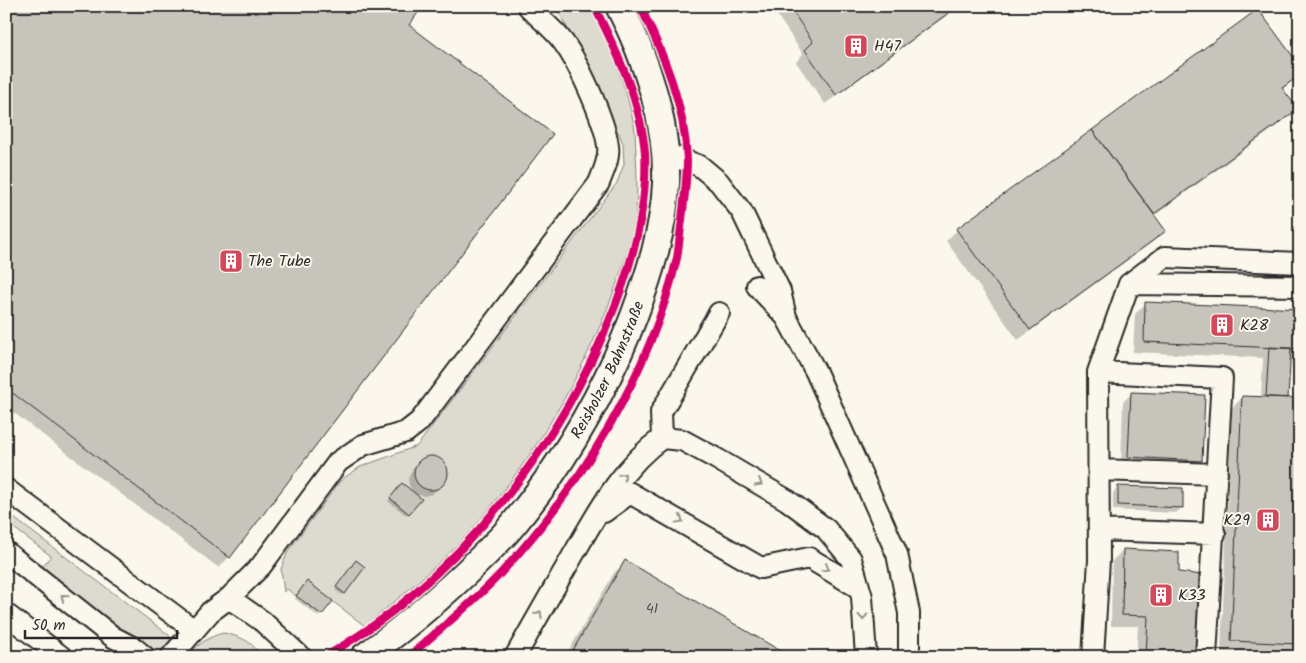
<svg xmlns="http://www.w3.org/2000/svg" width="1306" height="663" font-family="Kalam,sans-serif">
<rect width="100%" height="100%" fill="#fbf7ec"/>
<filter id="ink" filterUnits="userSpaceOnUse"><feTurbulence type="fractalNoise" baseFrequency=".02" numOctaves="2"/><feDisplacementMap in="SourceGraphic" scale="10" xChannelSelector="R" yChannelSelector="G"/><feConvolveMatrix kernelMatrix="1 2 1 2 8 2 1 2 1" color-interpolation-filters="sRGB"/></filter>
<g filter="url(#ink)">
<path fill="#dddad0" stroke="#84827e" d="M 555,6 L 588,6 C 609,42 626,84 634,125 C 636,134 635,143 636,152 C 637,172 638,207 634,227 C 629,251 620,275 611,299 C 580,380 535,455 479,521 C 446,560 405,593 365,626 L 307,582 L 296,596 L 287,589 L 284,592 L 281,569 L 288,551 L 341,480 L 360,467 L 417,446 L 617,183 L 624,164 L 623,143 L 582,54 Z
M 6,512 L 169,635 L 170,640 L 159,653 L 156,653 L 128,632 L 122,630 L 41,568 L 51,556 L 6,522 Z
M 223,633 C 239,636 254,641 260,657 L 185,657 C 197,646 207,637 223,633 Z"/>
<path fill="#0003" d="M 6,6 L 407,25 L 229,557 L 219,568 L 6,407 Z
M 775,6 L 960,6 L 825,104 L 796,62 L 803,54 L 773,9 Z
M 1258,11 L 1300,74 L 1282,90 L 1296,109 L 1285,120 L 1154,216 L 1165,231 L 1154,241 L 1018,340 L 946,241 L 957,230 Z
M 1146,303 L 1300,310 L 1300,359 L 1289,359 L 1287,397 L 1299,644 L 1288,655 L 1221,652 L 1232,408 L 1242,398 L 1261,398 L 1263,358 L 1133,352 L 1135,314 Z
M 1132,393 L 1201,460 L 1192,468 L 1121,465 L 1123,402 Z
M 430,457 L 436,458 L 441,461 L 447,472 L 446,478 L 444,484 L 432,494 L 425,496 L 414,494 L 409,485 L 408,479 L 413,468 L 419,462 Z
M 399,487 L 408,513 L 406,515 L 388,501 Z
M 1118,487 L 1182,507 L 1176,513 L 1113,510 L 1113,493 Z
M 1123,550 L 1178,573 L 1194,657 L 1136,657 L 1138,626 L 1111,626 L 1112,561 Z
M 625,562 L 789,657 L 565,657 L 614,573 Z
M 354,564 L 344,593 L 342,595 L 335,590 Z
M 305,585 L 321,614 L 319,617 L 295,599 Z"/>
<path fill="#c7c4bc" stroke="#2b2b2b" d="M 6,6 L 423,6 L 409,25 L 553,134 L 230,558 L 6,388 Z
M 789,6 L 958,6 L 836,95 L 805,50 L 813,42 Z
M 1258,9 L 1300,66 L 1300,75 L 1282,88 L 1298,109 L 1154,214 L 1092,130 Z
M 1092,130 L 1166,231 L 1030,330 L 956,229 Z
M 1145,302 L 1300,309 L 1300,349 L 1144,342 Z
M 1269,347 L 1291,348 L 1288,398 L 1266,397 Z
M 1131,392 L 1205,395 L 1202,461 L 1128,457 Z
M 1242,396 L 1300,398 L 1300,644 L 1231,641 Z
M414 473a17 17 0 1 1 34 0a17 17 0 1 1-34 0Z
M 402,483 L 422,499 L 409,514 L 390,498 Z
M 1118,486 L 1183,488 L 1183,508 L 1118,505 Z
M 1123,549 L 1179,552 L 1179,572 L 1202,575 L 1196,657 L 1146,657 L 1148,616 L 1122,615 Z
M 356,560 L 365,567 L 345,594 L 336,587 Z
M 625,560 L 791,657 L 569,657 Z
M 307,581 L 333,601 L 322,615 L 296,596 Z"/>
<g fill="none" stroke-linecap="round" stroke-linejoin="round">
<g stroke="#2b2b2b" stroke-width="24">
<path id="minor" d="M 664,153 L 700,166 L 719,182 L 742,212 L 780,291 L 786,317
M 1129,284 L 1300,286
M 757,286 L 786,317 L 816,372 L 897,554 L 909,613 L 909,657
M 662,438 L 661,412 L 719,313
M 1099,470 L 1217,474
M 6,489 L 194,630
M 604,512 L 630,493 L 761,568 L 809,558 L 859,588
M 1099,530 L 1215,534
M 6,552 L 113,637 L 134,648 L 145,657
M 229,598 L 262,621 L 301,657
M 6,614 L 62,657
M 171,657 L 210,612 L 229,598 L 261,566 L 338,462 L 363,445 L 406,432 L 420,421 L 599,183 C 603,172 610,159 608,146 C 605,121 577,58 560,38 C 551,27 538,17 528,6
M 515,657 C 534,623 553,590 572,557 C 597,514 621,467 662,438 L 682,440 L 717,459 L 787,500 L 826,529 L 851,559 L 862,597 L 866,657
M 1093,657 L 1099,560 L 1098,372
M 1206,657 L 1222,378 L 1098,372 L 1129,284 L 1165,257 L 1300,263"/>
</g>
<g stroke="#2b2b2b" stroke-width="30">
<g id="major">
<path id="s1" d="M 364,657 C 414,621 460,581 503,536 C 519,519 534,498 548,479 C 583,428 612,374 634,316 C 650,273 664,229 666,183 C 668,123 646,58 619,6"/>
</g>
</g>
<use href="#minor" stroke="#fbf7ec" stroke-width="20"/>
<use href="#major" stroke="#fbf7ec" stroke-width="26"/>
<g stroke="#fbf7ec" stroke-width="11">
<path id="cycleway" d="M 325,657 C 355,638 384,620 411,596 C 451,562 488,522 520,479 C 581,397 651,258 645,153 C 641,102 617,51 594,6
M 408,657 C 439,630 472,604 500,574 C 581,487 650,374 677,258 C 679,246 680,233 682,220 C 684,201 687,180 687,160 C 685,106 664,54 640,6"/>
</g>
<use href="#cycleway" stroke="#d6006c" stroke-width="8"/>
</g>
<defs><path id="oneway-chevron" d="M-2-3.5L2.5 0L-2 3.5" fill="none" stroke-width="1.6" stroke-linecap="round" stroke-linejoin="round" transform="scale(1.25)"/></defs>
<g stroke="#93918c">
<use href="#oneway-chevron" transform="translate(623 476) rotate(-50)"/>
<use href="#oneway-chevron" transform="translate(759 483) rotate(31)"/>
<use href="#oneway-chevron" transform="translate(680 520) rotate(29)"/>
<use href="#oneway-chevron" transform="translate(826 568) rotate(30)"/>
<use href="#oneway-chevron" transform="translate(64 597) rotate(-141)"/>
<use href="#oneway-chevron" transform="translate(539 614) rotate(-60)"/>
<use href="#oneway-chevron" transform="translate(863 617) rotate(87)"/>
</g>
</g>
<defs>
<g id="building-square" transform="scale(1.25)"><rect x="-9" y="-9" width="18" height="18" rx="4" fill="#d1495b" stroke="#fbf7ec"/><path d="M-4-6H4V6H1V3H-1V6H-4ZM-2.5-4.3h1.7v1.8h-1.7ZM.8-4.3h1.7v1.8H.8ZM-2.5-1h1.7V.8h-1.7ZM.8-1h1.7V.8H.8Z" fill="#fff"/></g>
</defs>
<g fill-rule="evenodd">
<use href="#building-square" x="856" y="46"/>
<use href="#building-square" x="231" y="261"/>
<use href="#building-square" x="1222" y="325"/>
<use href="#building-square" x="1268" y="520"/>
<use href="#building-square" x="1161" y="595"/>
</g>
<g text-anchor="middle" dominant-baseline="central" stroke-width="4" stroke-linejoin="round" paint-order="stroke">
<g font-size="14" fill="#52514f">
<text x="652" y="609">41</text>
</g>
<g font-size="16" fill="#2b2b2b" stroke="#fbf7ec" text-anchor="start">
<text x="874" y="46">H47</text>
<text x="248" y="261">The Tube</text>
<text x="1240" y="325">K28</text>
<text x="1250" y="520" text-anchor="end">K29</text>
<text x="1178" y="595">K33</text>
</g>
<g font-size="16" fill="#2b2b2b" stroke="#fbf7ec">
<text stroke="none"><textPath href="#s1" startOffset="382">Reisholzer Bahnstraße</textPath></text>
</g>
</g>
<rect width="1306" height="663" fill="none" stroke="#fbf7ec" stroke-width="25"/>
<rect x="12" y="12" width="1281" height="638" fill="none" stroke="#2b2b2b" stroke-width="2" filter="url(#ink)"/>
<path d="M25 630v8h152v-8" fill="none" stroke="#2b2b2b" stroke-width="2.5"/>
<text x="32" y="630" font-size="15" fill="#2b2b2b" stroke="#fbf7ec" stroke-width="4" paint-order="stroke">50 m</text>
</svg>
